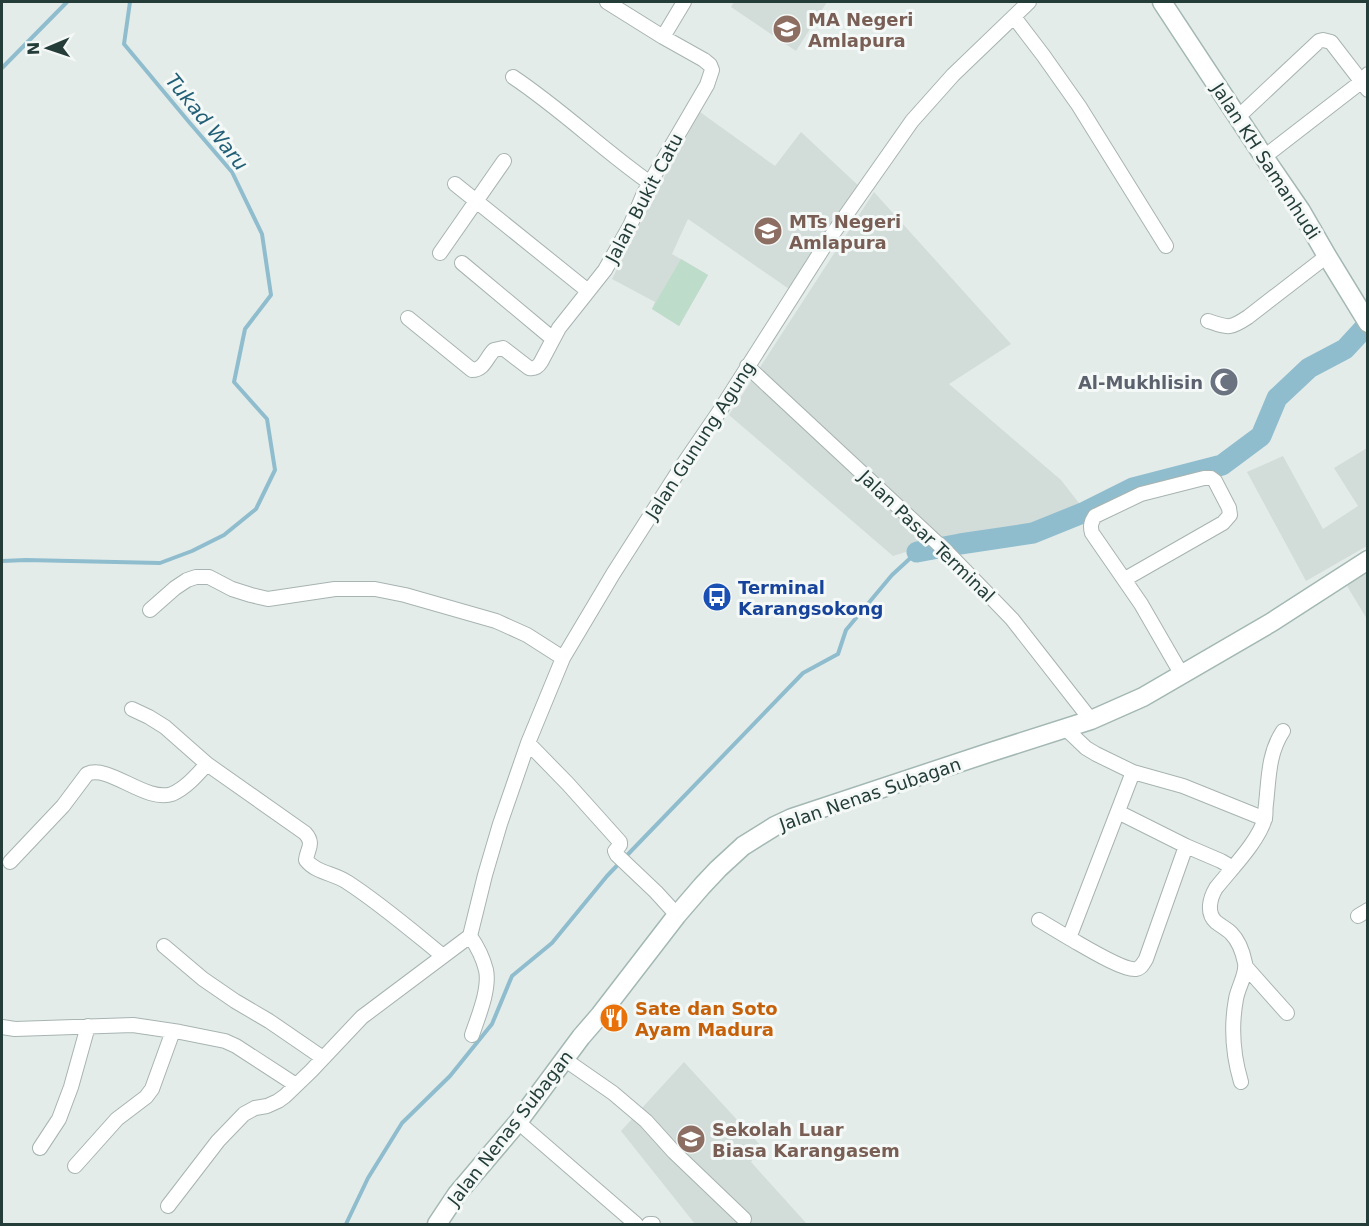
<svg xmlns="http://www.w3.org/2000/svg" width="1369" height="1226" font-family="'DejaVu Sans',sans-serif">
<rect width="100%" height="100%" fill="#e4ecea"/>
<path fill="#d2dcd9" d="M 734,2 L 827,2 L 796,51 L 731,7 Z
M 700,112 L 775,166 L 801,132 L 861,188 L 789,289 L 688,219 L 672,254 L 708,275 L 679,326 L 652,309 L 655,302 L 612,279 L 655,194 Z
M 874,192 L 1011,344 L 949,384 L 1061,480 L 1082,507 L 1030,528 L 960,535 L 893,556 L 729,415 Z
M 1367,448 L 1367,546 L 1306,581 L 1247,472 L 1283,456 L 1323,529 L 1358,506 L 1334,468 Z
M 1367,572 L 1367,619 L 1347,586 Z
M 684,1062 L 762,1147 L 751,1162 L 807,1224 L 695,1224 L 621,1131 Z"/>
<path fill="#bedcca" d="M 681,259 L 708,275 L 679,326 L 652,309 Z"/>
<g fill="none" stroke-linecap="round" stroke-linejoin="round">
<path stroke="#8fbdce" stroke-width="4" d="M 2,68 L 67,2
M 2,561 L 26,560 L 160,563 L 192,551 L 224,535 L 256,509 L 275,470 L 267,419 L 234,382 L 245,329 L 271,295 L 262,234 L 232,172 L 189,122 L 124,44 L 130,2
M 346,1224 L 368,1178 L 402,1123 L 450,1076 L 492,1024 L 512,976 L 552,943 L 607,876 L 803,673 L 838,654 L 846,630 L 892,575 L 917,552"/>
<path stroke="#8fbdce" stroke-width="21" d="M 917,552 L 960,544 L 1033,533 L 1085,512 L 1133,488 L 1222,465 L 1261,436 L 1277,398 L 1309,368 L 1345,349 L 1368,324"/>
<g stroke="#a7b4b1" stroke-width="16">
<path id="street" d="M 1014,17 L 1043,55 L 1079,106 L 1166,246
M 663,37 L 684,2
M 513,77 C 561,109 603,150 650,183
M 1238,117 L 1319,41 L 1323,40 L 1331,42 L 1368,90
M 1264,157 L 1361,82 L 1368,74
M 455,184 L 588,291
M 440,253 L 504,161
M 462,263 L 553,339
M 408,318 L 472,370 C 484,370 486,358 494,350 L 503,348 L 529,368 C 535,369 538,367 541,362 L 559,328 L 605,270 L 630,226 L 644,193 L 707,85 L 712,70 L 710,65 L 704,60 L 663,37 L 607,2
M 1208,321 C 1229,328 1230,329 1248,317 L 1327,256
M 747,366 L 949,554 L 1012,619 L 1091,720
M 1125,579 L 1223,523 L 1230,515 L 1229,508 L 1215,481 L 1211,478 L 1204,478 L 1141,494 L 1095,516 C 1091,522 1090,526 1092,533 L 1141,604 L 1182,675
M 150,610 L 175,588 L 187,580 L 196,577 L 209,577 L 232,589 L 251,595 L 268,599 L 335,589 L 375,589 L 405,595 L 496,621 L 527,635 L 563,658
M 132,709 L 149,717 L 165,727 L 207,764 L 305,833 C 315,844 307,849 306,860 C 316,873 334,873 347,882 C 381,904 411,930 443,956
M 528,743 L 568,784 L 620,842 L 620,845 L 615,851 L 617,855 L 656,892 L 677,915
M 1133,772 L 1183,786 L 1265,819
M 1118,812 L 1186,846 L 1221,861 L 1233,868
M 10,862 L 63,806 L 87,774 C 109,764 146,803 172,794 C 186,788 197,775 207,764
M 1358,916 L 1368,910
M 1039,920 L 1069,938 L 1133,772 L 1096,754 L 1086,748 L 1065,728
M 470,936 L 485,875 L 500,824 L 528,743 L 563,658 L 613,574 L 680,469 L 719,412 L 827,242 L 912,121 L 953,75 L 1029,2
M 470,936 C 477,946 483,958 486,970 C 490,989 478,1017 472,1035
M 1069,938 C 1082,945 1123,971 1136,969 C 1141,968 1143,964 1146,959 L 1186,846
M 164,946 L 203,979 L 235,1001 L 269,1021 L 323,1058
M 1246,967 L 1287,1013
M 2,1027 L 15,1029 L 133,1025 L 180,1032 L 225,1041 L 236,1046 L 296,1085
M 564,1059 L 613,1093 L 646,1121 L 674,1152 L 744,1219
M 1241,1082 C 1233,1055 1231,1026 1236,999 C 1238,987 1247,974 1245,963 C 1243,953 1239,941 1231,933 C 1227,929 1221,926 1216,922 C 1206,913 1210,898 1216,888 C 1231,869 1259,841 1265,818 C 1266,814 1265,809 1266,804 C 1269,778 1268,754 1283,731
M 518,1122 L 636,1224
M 40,1148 L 59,1119 L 71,1087 L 88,1026
M 75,1166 L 117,1119 L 146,1097 L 152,1089 L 173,1031
M 168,1206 L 218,1141 L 244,1114 L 255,1108 L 267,1106 L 278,1101 L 285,1096 L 311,1071 L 362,1017 L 470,936
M 649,1224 L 653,1224"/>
</g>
<g stroke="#a3b8b3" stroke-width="21">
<path id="secondary" d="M 1162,2 L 1264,157 L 1301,211 L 1327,256 L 1368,323
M 437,1224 L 457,1194 L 518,1122 L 581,1037 L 600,1015 L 677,915 L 702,886 L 718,869 L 743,846 L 775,826 L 792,818 L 991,752 L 1091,720 L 1143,697 L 1272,622 L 1368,560"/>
</g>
<use href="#street" stroke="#fff" stroke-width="14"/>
<use href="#secondary" stroke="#fff" stroke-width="18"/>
</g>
<defs>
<g id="school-disc" transform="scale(1.5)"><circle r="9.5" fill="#8d6e63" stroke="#f4f9f7"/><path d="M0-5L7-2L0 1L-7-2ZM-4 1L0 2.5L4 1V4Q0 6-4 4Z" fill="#fff"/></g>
<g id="mosque-disc" transform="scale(1.5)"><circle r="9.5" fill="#6b7280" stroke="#f4f9f7"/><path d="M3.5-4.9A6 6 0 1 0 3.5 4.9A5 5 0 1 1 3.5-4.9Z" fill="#fff"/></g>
<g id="bus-disc" transform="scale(1.5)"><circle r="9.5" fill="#1a4fb4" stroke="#f4f9f7"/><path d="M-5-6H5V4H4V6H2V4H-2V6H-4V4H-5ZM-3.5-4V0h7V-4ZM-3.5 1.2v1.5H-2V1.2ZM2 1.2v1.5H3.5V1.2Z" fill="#fff"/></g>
<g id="restaurant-disc" transform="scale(1.5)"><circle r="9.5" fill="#e8710a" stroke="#f4f9f7"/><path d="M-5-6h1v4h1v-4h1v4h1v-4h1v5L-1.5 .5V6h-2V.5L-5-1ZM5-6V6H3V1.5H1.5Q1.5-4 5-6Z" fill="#fff"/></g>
</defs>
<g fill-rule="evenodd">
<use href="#school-disc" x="787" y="29"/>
<use href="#school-disc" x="768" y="231"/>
<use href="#mosque-disc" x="1224" y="382"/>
<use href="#bus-disc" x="717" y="597"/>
<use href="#restaurant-disc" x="614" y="1018"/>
<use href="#school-disc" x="691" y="1139"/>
</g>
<g text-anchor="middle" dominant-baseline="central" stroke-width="6" stroke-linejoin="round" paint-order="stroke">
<g font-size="18" font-weight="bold" fill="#785e54" stroke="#f4f9f7" text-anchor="start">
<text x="808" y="19">MA Negeri<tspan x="808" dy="21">Amlapura</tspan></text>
<text x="789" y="221">MTs Negeri<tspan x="789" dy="21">Amlapura</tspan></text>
<text x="712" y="1129">Sekolah Luar<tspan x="712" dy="21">Biasa Karangasem</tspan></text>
</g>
<g font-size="18" fill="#243d39" stroke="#f4f9f7">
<text transform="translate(1266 161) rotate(57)">Jalan KH Samanhudi</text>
<text transform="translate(644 198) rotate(-62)">Jalan Bukit Catu</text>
<text transform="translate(700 440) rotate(-57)">Jalan Gunung Agung</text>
<text transform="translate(927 536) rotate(44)">Jalan Pasar Terminal</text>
<text transform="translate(870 794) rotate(-19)">Jalan Nenas Subagan</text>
<text transform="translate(510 1128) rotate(-52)">Jalan Nenas Subagan</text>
</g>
<g font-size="18" font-weight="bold" fill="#5b616d" stroke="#f4f9f7" text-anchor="end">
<text x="1203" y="382">Al-Mukhlisin</text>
</g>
<g font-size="18" font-weight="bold" fill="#164399" stroke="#f4f9f7" text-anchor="start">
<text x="738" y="587">Terminal<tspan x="738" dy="21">Karangsokong</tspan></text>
</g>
<g font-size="18" font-weight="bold" fill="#c56008" stroke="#f4f9f7" text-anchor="start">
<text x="635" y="1008">Sate dan Soto<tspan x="635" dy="21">Ayam Madura</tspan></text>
</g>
<g font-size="20" font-style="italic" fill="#225e76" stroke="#f4f9f7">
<text transform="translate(207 122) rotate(51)">Tukad Waru</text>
</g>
</g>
<rect width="1369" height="1226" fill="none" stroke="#243d39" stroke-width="6"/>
<g transform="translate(48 48) rotate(268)" stroke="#f4f9f7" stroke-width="4.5" paint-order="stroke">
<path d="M0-4.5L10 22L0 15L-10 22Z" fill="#243d39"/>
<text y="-9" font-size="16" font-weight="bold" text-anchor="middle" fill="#243d39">N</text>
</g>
</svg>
